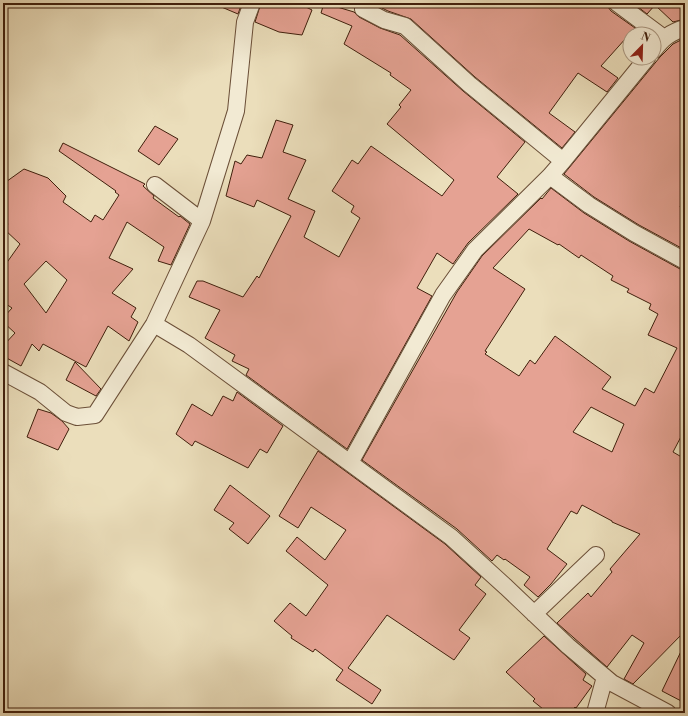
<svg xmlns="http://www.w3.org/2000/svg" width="688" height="716" font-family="'Libre Bodoni',serif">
<rect width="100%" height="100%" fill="#ebdebb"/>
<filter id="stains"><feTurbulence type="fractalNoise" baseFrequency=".005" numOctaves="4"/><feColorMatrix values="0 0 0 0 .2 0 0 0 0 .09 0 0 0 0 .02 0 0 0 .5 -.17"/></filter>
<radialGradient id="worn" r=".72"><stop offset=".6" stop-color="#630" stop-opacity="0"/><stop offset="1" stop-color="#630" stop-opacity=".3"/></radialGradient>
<path fill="#e5a293" stroke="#401f0c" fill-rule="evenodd" d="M 212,3 L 242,3 L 238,14 Z
M 261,3 L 298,3 L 312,10 L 302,35 L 279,32 L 255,22 Z
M 324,3 L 354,12 L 359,17 L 380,28 L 400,35 L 463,91 L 525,142 L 497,177 L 518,194 L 468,243 L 453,264 L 437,253 L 417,288 L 432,296 L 347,449 L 246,375 L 249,369 L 232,361 L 235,355 L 205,338 L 220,310 L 189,297 L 197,281 L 203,281 L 243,297 L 257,276 L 259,278 L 291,216 L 257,200 L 254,207 L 226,196 L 235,161 L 241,164 L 247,155 L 262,158 L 276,120 L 293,125 L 283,152 L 306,160 L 288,199 L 315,211 L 304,237 L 339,257 L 360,218 L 351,212 L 354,206 L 332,191 L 352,160 L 358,164 L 371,146 L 442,196 L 454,180 L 387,124 L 401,107 L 399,105 L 411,90 L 390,75 L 391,73 L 344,44 L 352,26 L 321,13 Z
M 372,3 L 608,3 L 608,7 L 611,11 L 635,28 L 601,66 L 618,78 L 607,92 L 578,73 L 549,113 L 575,132 L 562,148 L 475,77 L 411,19 L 388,11 Z
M 633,3 L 685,3 L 685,19 L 673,22 L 655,5 L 647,14 Z
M 685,38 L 685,196 L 680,207 L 685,210 L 685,250 L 639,225 L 594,197 L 564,174 L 660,57 L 673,44 Z
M 155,126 L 178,139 L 159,165 L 138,151 Z
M 63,143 L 145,184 L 143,186 L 154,196 L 153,198 L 179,217 L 180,216 L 190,224 L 171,265 L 158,261 L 164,247 L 127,222 L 109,258 L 133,269 L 112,293 L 136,308 L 131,317 L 138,322 L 129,341 L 108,326 L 86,367 L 43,344 L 39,351 L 32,344 L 21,366 L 3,356 L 3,346 L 15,333 L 3,322 L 3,318 L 12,308 L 3,302 L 3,268 L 20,244 L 4,229 L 8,224 L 3,218 L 3,184 L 24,169 L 48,178 L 66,196 L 63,202 L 91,222 L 95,215 L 103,220 L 119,195 L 115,192 L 116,191 L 59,151 ZM 46,261 L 67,280 L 46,313 L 24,284 Z
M 551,188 L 584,213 L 629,241 L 680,269 L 685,270 L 685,429 L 673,452 L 685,459 L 685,631 L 633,684 L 624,679 L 644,643 L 632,635 L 607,667 L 557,623 L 588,593 L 591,597 L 612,572 L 610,569 L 640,534 L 612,522 L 612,521 L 582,505 L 577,514 L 571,511 L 547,549 L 567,564 L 551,584 L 538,597 L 524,585 L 530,577 L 505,559 L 504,560 L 497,555 L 492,561 L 457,529 L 362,460 L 457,292 L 482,256 L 541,198 L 542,199 ZM 529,229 L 558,245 L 559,244 L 579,258 L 581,255 L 613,276 L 611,280 L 629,289 L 627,292 L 651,304 L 649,309 L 658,314 L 648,335 L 677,348 L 654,393 L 645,388 L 635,406 L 602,389 L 611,377 L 555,336 L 535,364 L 530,360 L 519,376 L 485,354 L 487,352 L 485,351 L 525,289 L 493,268 ZM 591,407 L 624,424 L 612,452 L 573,432 Z
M 75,362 L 101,389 L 96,396 L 66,380 Z
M 237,392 L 283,426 L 267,453 L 260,449 L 248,468 L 195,441 L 192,446 L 176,434 L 192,404 L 212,416 L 223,396 L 233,401 Z
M 38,409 L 51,413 L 62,421 L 69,429 L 58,450 L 27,437 Z
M 318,451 L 445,544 L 481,577 L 475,585 L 486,594 L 459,630 L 470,638 L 454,660 L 387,615 L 348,668 L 381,690 L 372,704 L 336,680 L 343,670 L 315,649 L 313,652 L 291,638 L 292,636 L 274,621 L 290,603 L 306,616 L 328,585 L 286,551 L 297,537 L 325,560 L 346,530 L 311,507 L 298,528 L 279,516 Z
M 230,485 L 270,516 L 248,544 L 229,529 L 234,523 L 214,510 Z
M 544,636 L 586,674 L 583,680 L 592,686 L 576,708 L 575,707 L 570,713 L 548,713 L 533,701 L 535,699 L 506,672 Z
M 685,643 L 685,703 L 662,691 Z"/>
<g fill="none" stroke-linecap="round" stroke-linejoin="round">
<g stroke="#6b4f38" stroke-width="18">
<path id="street" d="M 617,3 L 664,38
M 363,9 L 384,20 L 405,26 L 469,84 L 563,161
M 654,50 C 663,38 671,32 685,28
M 550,176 L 589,205 L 634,233 L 685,261
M 155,185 L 202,221
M 154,324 L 189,345 L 451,537 L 506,587 L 568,646 L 612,683 L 668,713
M 3,372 L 40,392 L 66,413 L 77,417 L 95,415 L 154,324 L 202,221 L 236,111 L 245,22 L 252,3
M 350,463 L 443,295 L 475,250 L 550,176 L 563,161 L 647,58
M 534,614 L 596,555
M 595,713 L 605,677"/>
</g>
<use href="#street" stroke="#f2ead3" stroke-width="16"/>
</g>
<rect width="688" height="716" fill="none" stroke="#ebdebb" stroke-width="16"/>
<rect x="4" y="4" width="680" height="708" fill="none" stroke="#401f0c" stroke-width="2"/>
<rect x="8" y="8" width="672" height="700" fill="none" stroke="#401f0c"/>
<g transform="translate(642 46) rotate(23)"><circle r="19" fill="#f2ead3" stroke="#ab9983"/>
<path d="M0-3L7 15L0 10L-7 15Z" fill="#8f2418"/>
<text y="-6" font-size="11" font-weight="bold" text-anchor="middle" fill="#401f0c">N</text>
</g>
<rect width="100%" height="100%" filter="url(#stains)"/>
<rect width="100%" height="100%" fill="url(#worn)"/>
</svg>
